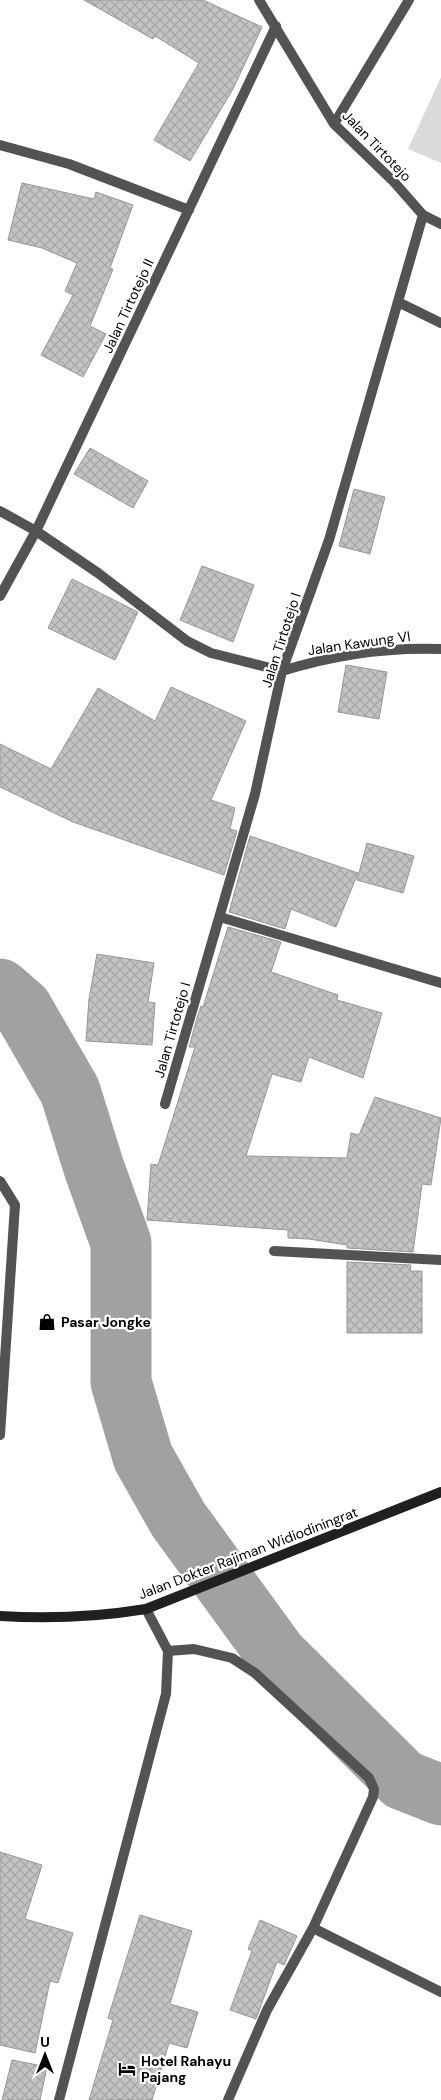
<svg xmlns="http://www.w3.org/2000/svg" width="441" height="2100" font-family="'DM Sans',sans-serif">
<defs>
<pattern id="building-cross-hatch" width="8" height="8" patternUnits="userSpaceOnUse" patternTransform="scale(1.25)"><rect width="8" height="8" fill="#c3c3c3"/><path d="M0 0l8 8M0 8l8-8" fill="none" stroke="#a6a6a6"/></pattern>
</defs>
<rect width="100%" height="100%" fill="#fff"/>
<path fill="#dadada" d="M 441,77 L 441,163 L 408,149 Z"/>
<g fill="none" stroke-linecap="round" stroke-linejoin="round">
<path stroke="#a1a1a1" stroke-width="61" d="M 0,989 L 22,1008 L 70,1091 L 94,1168 L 121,1243 L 121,1382 L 143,1457 L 178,1519 L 277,1655 L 403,1780 L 441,1795"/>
</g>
<path fill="url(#building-cross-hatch)" stroke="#979797" d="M 84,0 L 203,0 L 262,27 L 233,89 L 190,161 L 154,140 L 199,63 L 155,36 L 153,39 Z
M 22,183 L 94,199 L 96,192 L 133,205 L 110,268 L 113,269 L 90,326 L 106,334 L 83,377 L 41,355 L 73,295 L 65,291 L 77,263 L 42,248 L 8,240 Z
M 90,448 L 148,481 L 133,508 L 74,474 Z
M 354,489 L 385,497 L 370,554 L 339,546 Z
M 202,566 L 254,585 L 233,642 L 180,620 Z
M 72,579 L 138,612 L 115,660 L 48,628 Z
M 346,665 L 387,672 L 379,719 L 338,712 Z
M 171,687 L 246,721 L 211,800 L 235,808 L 230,829 L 237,831 L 224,875 L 73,822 L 0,787 L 0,744 L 51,769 L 98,688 L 155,721 Z
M 250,836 L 358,873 L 336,927 L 291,909 L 285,929 L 229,912 Z
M 367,843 L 414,856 L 403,893 L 357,880 Z
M 228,927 L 281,942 L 271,972 L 338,995 L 337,1000 L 382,1013 L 363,1078 L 309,1057 L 301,1082 L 272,1074 L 246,1156 L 347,1158 L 351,1133 L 359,1135 L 375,1097 L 441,1118 L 431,1185 L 422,1184 L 413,1252 L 347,1248 L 347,1245 L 309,1239 L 288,1238 L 288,1230 L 147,1220 L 151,1164 L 158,1165 L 195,1047 L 189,1047 L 197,1018 L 201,1006 L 203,1007 Z
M 97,954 L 154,963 L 148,1002 L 155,1003 L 152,1045 L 86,1041 L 89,999 Z
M 347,1262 L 411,1265 L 410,1271 L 422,1271 L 422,1333 L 347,1333 Z
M 0,1852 L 42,1865 L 25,1919 L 73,1933 L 58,1983 L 50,1981 L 35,2053 L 0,2045 Z
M 140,1915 L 192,1931 L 170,2004 L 198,2012 L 187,2048 L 169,2043 L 152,2100 L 89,2100 L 113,2020 L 108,2018 Z
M 260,1920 L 297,1936 L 284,1965 L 277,1962 L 256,2019 L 230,2010 L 252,1951 L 248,1949 Z
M 12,2060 L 47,2067 L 40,2100 L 2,2100 Z"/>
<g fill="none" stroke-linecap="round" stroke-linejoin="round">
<path stroke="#535353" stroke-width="10" d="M 0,1181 L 15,1205 L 0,1435"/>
<path stroke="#535353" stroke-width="10" d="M 259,0 L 334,124 L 394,182 L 423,215 L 441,224
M 334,124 L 409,0
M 0,145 L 69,164 L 189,210
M 398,302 L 441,323
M 0,511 L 36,531 L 98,573 L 187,641 L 211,653 L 282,671
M 0,596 L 36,531 L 276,26
M 282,671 C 333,655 387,647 441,649
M 220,917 L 441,983
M 165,1104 L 255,794 L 282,671 L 329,540 L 423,215
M 274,1251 L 441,1260
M 168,1651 L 194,1649 L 232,1658 L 255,1673 L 369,1778 L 374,1789 L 373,1797 L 313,1928 L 267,2010 L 228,2100
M 313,1928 L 441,1992
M 59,2100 L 166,1694 L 168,1651 L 146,1609"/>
<path stroke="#202020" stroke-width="10" d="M 0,1616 C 50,1619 97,1617 146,1609 L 441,1492"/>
</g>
<defs>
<g id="shop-bare" transform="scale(1.35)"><path d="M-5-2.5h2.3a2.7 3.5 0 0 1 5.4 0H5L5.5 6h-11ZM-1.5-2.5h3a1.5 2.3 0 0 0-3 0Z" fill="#000" stroke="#fff" stroke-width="2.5" paint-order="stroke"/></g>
<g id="hotel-bare" transform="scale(1.35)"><path d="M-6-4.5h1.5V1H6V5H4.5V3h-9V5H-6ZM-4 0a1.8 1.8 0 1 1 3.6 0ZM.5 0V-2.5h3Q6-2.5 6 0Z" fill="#000" stroke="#fff" stroke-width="2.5" paint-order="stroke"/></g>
</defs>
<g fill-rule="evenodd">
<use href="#shop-bare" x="47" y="1322"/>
<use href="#hotel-bare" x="127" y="2069"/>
</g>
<g text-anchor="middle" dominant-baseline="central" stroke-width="4.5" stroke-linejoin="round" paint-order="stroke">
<g font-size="14" fill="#000" stroke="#fff">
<text transform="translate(377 146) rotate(46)">Jalan Tirtotejo</text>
<text transform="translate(128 306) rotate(-65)">Jalan Tirtotejo II</text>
<text transform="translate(281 640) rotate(-72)">Jalan Tirtotejo I</text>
<text transform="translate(359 643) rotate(-8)">Jalan Kawung VI</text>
<text transform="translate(172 1030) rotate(-74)">Jalan Tirtotejo I</text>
<text transform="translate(248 1553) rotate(-21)">Jalan Dokter Rajiman Widiodiningrat</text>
</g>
<g font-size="14" font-weight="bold" fill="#000" stroke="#fff" text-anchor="start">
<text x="61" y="1322">Pasar Jongke</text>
<text x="141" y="2061">Hotel Rahayu<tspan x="141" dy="16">Pajang</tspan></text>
</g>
</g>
<g transform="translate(45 2055)" stroke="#ffffff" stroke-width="4" paint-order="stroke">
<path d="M0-4L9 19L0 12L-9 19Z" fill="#000000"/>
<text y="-8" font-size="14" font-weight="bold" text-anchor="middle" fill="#000000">U</text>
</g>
</svg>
